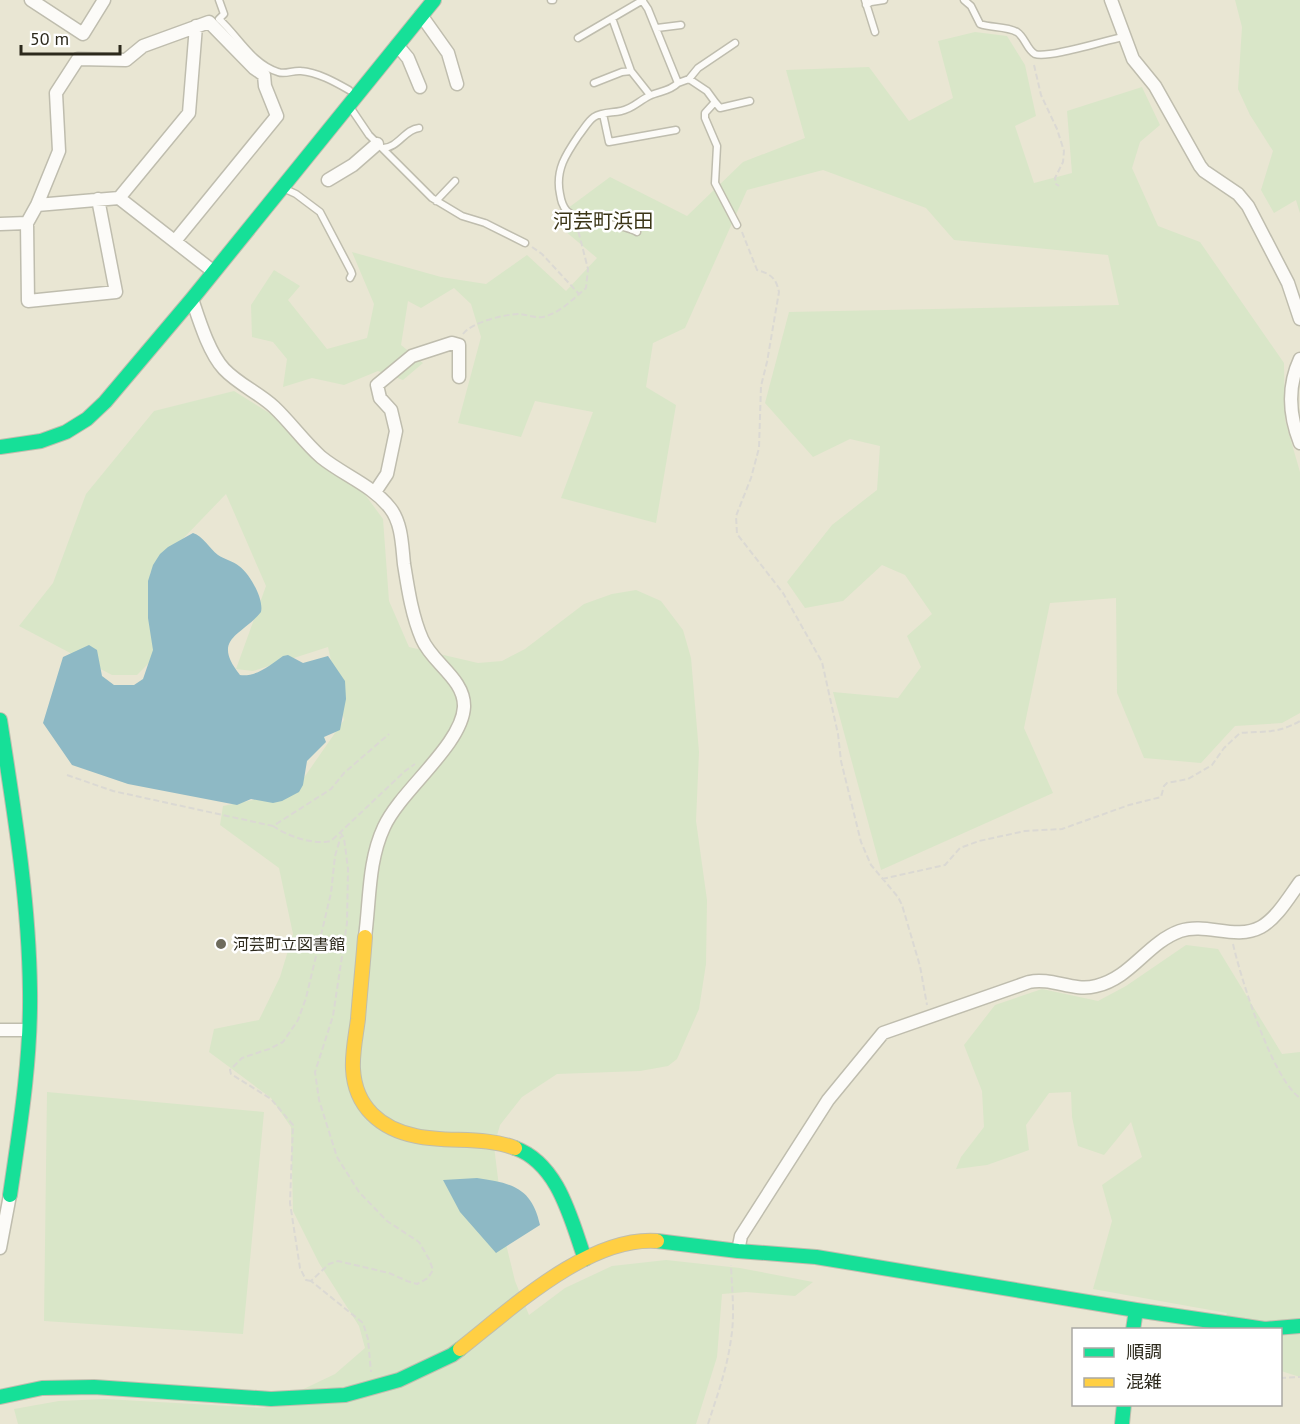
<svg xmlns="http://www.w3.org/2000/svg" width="1300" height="1424" font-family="'PT Sans','Noto Sans JP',sans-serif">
<rect width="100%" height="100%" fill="#e9e6d3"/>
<path fill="#d9e6c8" d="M 1235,0 L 1300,0 L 1300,213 L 1296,200 L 1274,213 L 1261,190 L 1273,151 L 1250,115 L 1238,89 L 1242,27 Z
M 975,32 L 1007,36 L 1025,65 L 1036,116 L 1015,126 L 1034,183 L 1072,173 L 1067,111 L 1142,87 L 1160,125 L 1140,142 L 1132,168 L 1158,226 L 1200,242 L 1284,363 L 1285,420 L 1300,472 L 1300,713 L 1282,723 L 1235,726 L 1201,763 L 1144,758 L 1117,693 L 1116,598 L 1050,603 L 1024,728 L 1053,793 L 881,870 L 833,692 L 898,698 L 921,667 L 907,636 L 932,614 L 905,575 L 882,565 L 843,601 L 805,608 L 787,582 L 832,525 L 877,490 L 880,446 L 850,439 L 813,457 L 765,403 L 789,312 L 1119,305 L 1108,255 L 954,240 L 926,208 L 823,170 L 747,190 L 685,328 L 653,343 L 646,387 L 676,405 L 656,523 L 561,498 L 593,412 L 535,401 L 521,437 L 458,423 L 481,337 L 471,304 L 454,288 L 421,308 L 408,301 L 401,345 L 423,363 L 403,380 L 378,371 L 344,385 L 312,378 L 283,387 L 287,359 L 273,342 L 252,337 L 251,305 L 274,270 L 300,286 L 288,300 L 327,349 L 367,338 L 374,304 L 352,252 L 441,277 L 486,284 L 527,255 L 566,291 L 597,258 L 552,220 L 610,177 L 687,216 L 743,162 L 805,138 L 786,70 L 869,67 L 909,121 L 953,98 L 938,41 Z
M 234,391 L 274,416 L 347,470 L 383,519 L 389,601 L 409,647 L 478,663 L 502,661 L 525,649 L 584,604 L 612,594 L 636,590 L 661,601 L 683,630 L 691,658 L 699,752 L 696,821 L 707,900 L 706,964 L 699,1009 L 677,1059 L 668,1066 L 640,1071 L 557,1074 L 522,1097 L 500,1125 L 494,1146 L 506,1244 L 515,1281 L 529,1315 L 565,1288 L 612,1266 L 666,1260 L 740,1268 L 813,1282 L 795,1296 L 746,1292 L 722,1294 L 717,1357 L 696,1424 L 18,1424 L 14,1409 L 59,1401 L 105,1399 L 264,1408 L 335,1374 L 365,1348 L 359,1326 L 319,1263 L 293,1211 L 291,1127 L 271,1098 L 209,1052 L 214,1029 L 259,1020 L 280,977 L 293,934 L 279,868 L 220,825 L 223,806 L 294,792 L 344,720 L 328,647 L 253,671 L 236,669 L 266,586 L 226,494 L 150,573 L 156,656 L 137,675 L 112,675 L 19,626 L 53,583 L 86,494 L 154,411 Z
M 1186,945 L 1218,949 L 1282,1054 L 1300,1052 L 1300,1377 L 1281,1371 L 1280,1330 L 1221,1329 L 1227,1313 L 1093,1289 L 1112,1221 L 1102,1185 L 1142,1157 L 1131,1122 L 1104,1155 L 1078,1146 L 1072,1117 L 1071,1092 L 1049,1093 L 1026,1125 L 1029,1150 L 987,1165 L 956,1169 L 961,1157 L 984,1127 L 982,1091 L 964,1045 L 995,1005 L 1042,989 L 1098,1001 L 1126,986 Z
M 47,1092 L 264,1112 L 243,1334 L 44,1321 Z"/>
<path fill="#8eb9c5" d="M 193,533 C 203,536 209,548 218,555 C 224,559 233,561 239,566 C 250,574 264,599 261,612 C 241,637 211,638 240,675 C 257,677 270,665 283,656 L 288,655 L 303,663 L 328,656 L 345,681 L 346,699 L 340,730 L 324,737 L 326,742 L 307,761 L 303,785 L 299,792 L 282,801 L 273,803 L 251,799 L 237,805 L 128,784 L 72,765 L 43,723 L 63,657 L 89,645 L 97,650 L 102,676 L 114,685 L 134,685 L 143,679 L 153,650 L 148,618 L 148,581 L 153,565 L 160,554 L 168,547 Z
M 477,1178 C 511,1183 532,1187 540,1225 L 496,1253 L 460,1212 L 443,1180 Z"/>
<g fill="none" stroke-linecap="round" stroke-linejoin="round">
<g stroke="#bfbdae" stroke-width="9">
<path id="lane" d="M 219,0 L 224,14 L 219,19 C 238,36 252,64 278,72 C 285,75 293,70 301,71 C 317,72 335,82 349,90
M 551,0 L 553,0
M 642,0 L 648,9 L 678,83 L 689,79 L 707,91 L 715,102 L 705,113 L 705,118 L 717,146 L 715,183 L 737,225
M 865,0 L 875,32
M 964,0 L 971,6 L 980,24 C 991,28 1006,26 1017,32 C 1025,37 1027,50 1035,54 C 1048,59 1106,40 1123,37
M 866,5 L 871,2 L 884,0
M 612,18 L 631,71 L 650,95
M 657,28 L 681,25
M 578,38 L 643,0
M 689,79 L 698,68 L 735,43
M 594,83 L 622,72 L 631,71
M 715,102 L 720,108 L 750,101
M 350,107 L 369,135 L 432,198 L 462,216 L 485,223 L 525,243
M 603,114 L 609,142 L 676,130
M 383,148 C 398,148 405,129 419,128
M 283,188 L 296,194 L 320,212 L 351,271 L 352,274 L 350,278
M 436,201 L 455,181
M 637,232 C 619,222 580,223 567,211 C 562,206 561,200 560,194 C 555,170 566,154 579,135 C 584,129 588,121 594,117 C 602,112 612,113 621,111 C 632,109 639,101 649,96 C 659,91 669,92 678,83"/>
</g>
<g stroke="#bfbdae" stroke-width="15">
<path id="street" d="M 31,0 L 83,34 L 104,0
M 1111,0 L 1133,59 L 1155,86 L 1200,166 L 1204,171 L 1238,194 L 1248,206 L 1288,283 L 1300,319
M 421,15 L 448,53 L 457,84
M 397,45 L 408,58 L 420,87
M 328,180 L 353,165 L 377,144
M 119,198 L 189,113 L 196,26
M 37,205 L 59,151 L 56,93 L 78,59 L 126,60 L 143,46 L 209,22 L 254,68 L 264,75 L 265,86 L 277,116 L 175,241
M 27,223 L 28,301 L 116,292 L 98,199
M 0,224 L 27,223 L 37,205 L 119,198 L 214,272
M 192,299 C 199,320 209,353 224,369 C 238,384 259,393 274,407 C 291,423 304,442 321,457 C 343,475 372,485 390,508 C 402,523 402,546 404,564 C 408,589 412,616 422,639 C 432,663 465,679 464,707 C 462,745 400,791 384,827 C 368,861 370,900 365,937
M 1300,359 C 1287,387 1289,415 1300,443
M 375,492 L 387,474 L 396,431 L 391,410 L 380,398 L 377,385 L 412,356 L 452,343 L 459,345 L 459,377
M 0,1030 L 29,1030
M 0,1248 L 10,1195
M 738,1251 L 741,1236 L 828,1100 L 883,1033 L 1029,982 C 1052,977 1073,992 1096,986 C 1131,978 1147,943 1180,931 C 1207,922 1235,941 1261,927 C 1277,918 1289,897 1300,882"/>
</g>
<g stroke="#bfbdae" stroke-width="16">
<path id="fast" d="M 0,447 L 41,441 L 66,432 L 87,419 L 105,402 L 192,299 L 434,0
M 0,720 C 14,810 29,900 30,991 C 31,1060 20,1127 10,1195
M 515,1148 C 559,1164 571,1220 585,1259
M 657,1241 L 738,1251 L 816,1257 L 1136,1310 L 1265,1329 L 1300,1326
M 1133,1330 L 1136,1310
M 0,1397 L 42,1388 L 94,1387 L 271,1399 L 345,1395 L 399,1380 L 452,1355 L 460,1349
M 1122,1424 L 1124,1404"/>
</g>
<g stroke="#bfbdae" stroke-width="16">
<path id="slow" d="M 365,937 C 363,964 360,992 358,1019 C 356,1035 352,1053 353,1069 C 355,1107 381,1129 416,1136 C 448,1143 484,1136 515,1148
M 460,1349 C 511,1309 588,1236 657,1241"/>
</g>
<path stroke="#dbd9d3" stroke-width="2" stroke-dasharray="6 3" stroke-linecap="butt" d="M 1034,65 L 1041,95 L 1057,129 L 1064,151 L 1063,162 L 1055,178 L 1056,184 L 1059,186
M 742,232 L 757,270 C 771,274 776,278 779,292 L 767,362 L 761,386 L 759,448 L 751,478 L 736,516 L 737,534 L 783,593 L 822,662 L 838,734 L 841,761 L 861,842 L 871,865 L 898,897 L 902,905 L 920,966 L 927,1005
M 532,247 L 542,254 L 579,294
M 463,334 C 472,322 505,314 520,314 C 528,315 534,318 543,317 C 560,313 573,299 586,288 L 588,269 L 577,226
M 67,775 L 113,791 L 273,826 L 331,789 L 344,773 L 389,734
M 273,826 C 288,836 312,845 331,841 L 405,771 L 415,764
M 340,832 L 344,838 L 348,869 L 347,923 L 333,1016 L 315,1072 L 319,1100 L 337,1157 L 359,1192 L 387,1221 L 419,1242 L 429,1259 L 433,1270 L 428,1278 L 417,1284 L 407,1281 L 389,1273 L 338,1261 L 329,1264 L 311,1281 L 363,1323 L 368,1339 L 371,1372
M 882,879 L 945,865 L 960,848 L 979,841 L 1025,831 L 1062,829 L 1129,805 L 1161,797 L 1164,786 L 1167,783 L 1188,779 L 1212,765 L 1224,748 L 1240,733 C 1265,731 1277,734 1300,721
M 1233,944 C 1241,979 1272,1078 1300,1098
M 311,1281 L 306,1280 L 300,1268 L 290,1203 L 293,1125 L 271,1099 L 231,1074 L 230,1070 L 242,1058 L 269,1049 L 283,1042 L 298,1020 L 306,998 L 331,893 L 335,856 L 341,836
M 1280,1378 L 1300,1377
M 708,1424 C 717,1396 727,1369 731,1339 C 735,1315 732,1290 731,1265"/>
<use href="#lane" stroke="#fcfbf8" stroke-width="6"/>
<use href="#street" stroke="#fcfbf8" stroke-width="12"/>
<use href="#fast" stroke="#16e098" stroke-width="14"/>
<use href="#slow" stroke="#ffcf43" stroke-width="14"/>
</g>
<circle fill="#6e6b5c" stroke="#fff" stroke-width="2" cx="221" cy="944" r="6"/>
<g text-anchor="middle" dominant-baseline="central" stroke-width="5" stroke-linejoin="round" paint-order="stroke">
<g font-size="16" fill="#2c291c" stroke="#fff" text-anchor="start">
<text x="233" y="944">河芸町立図書館</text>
</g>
<g font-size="20" fill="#3b3516" stroke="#fff">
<text x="603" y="221">河芸町浜田</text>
</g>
</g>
<rect x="1072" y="1328" width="210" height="78" fill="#ffffff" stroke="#aba9a4" stroke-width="1.5"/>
<rect x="1084" y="1348" width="30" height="9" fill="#16e098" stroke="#aba9a4" stroke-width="1.5"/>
<text x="1126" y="1358" font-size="18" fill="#2c291c">順調</text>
<rect x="1084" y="1378" width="30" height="9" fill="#ffcf43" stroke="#aba9a4" stroke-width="1.5"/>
<text x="1126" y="1388" font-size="18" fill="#2c291c">混雑</text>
<path d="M21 45v9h99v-9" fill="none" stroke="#2c291c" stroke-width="3"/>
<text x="30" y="45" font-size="18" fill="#2c291c" stroke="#ffffff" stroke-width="4.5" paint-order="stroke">50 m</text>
</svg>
